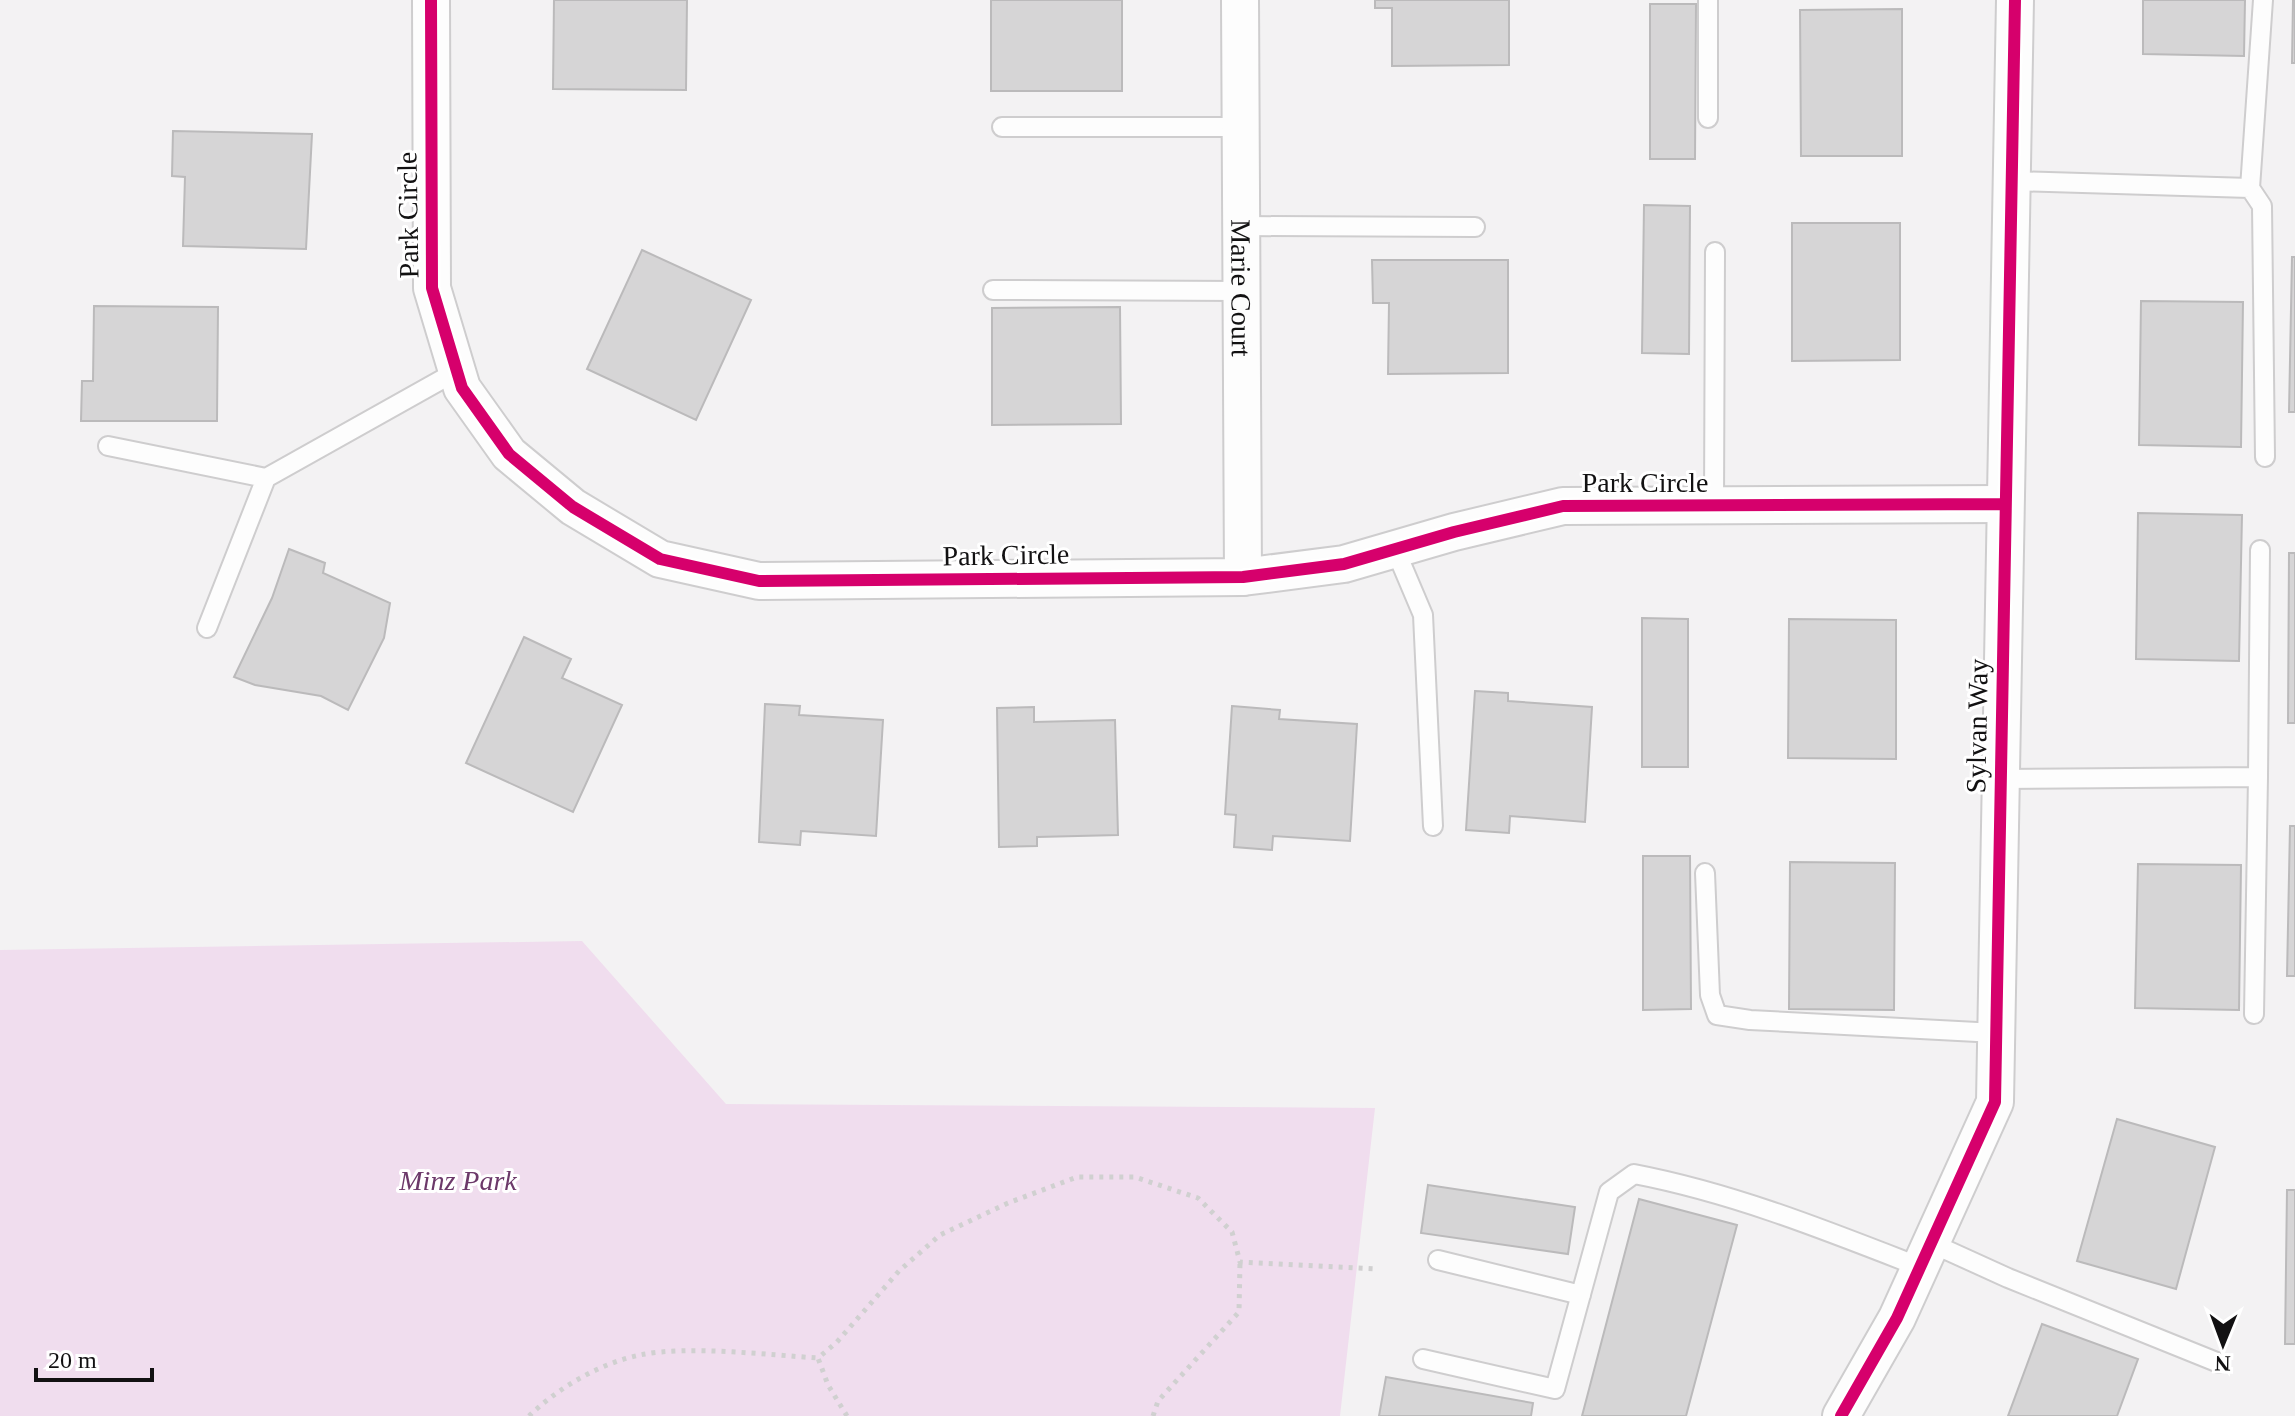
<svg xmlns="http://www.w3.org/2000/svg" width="2295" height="1416" font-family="'Times New Roman',serif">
<rect width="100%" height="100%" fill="#f3f2f3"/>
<path fill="#f0ddee" d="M 582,941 L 726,1104 L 1375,1108 L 1340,1416 L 0,1416 L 0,950 Z"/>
<path fill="#d6d5d6" stroke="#bbbabb" stroke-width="2" d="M 554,0 L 687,0 L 686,90 L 553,89 Z
M 991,0 L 1122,0 L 1122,91 L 991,91 Z
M 1375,0 L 1509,0 L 1509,65 L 1392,66 L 1392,8 L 1375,8 Z
M 2143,0 L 2245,0 L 2244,56 L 2143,54 Z
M 2293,0 L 2295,0 L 2295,63 L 2292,63 Z
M 1650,4 L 1696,4 L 1695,159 L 1650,159 Z
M 1902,9 L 1902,156 L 1801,156 L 1800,10 Z
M 173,131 L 312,134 L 306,249 L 183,246 L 185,177 L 172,176 Z
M 1644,205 L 1690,206 L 1689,354 L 1642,353 Z
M 1792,223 L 1900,223 L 1900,360 L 1792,361 Z
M 642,250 L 751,300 L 696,420 L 587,369 Z
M 2292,257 L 2295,257 L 2295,412 L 2289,412 Z
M 1372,260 L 1508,260 L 1508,373 L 1388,374 L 1389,303 L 1373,303 Z
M 2141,301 L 2243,302 L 2241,447 L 2139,445 Z
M 94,306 L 218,307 L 217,421 L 81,421 L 82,381 L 93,381 Z
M 1120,307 L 1121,424 L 992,425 L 992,308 Z
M 2138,513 L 2242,515 L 2239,661 L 2136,659 Z
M 289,549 L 325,563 L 323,573 L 390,603 L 384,638 L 348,710 L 321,696 L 255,685 L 234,677 L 272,598 Z
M 2289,553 L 2295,553 L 2295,723 L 2288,723 Z
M 1642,618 L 1688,619 L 1688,767 L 1642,767 Z
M 1789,619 L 1896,620 L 1896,759 L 1788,758 Z
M 524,637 L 571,659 L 562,678 L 622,705 L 573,812 L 466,763 Z
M 1475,691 L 1508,693 L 1508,701 L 1592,707 L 1585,822 L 1510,816 L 1509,833 L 1466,830 Z
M 765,704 L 800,706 L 799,715 L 883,720 L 876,836 L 801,831 L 800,845 L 759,842 Z
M 1232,706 L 1280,710 L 1279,719 L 1357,724 L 1350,841 L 1273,836 L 1272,850 L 1234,847 L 1236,815 L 1225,814 Z
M 1034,707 L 1034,722 L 1115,720 L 1118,835 L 1037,837 L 1037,846 L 999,847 L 997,708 Z
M 2290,826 L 2295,826 L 2295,976 L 2287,976 Z
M 1643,856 L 1690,856 L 1691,1009 L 1643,1010 Z
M 1790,862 L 1895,863 L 1894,1010 L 1789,1009 Z
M 2138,864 L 2241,865 L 2239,1010 L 2135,1008 Z
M 2117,1119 L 2215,1147 L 2176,1289 L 2077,1261 Z
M 1428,1185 L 1575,1207 L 1568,1254 L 1421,1233 Z
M 2287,1190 L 2295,1190 L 2295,1344 L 2285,1344 Z
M 1639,1199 L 1737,1225 L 1686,1416 L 1582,1416 Z
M 2042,1324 L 2138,1359 L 2117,1416 L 2008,1416 Z
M 1386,1377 L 1533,1403 L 1531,1416 L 1379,1416 Z"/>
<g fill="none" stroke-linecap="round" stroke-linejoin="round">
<g stroke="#cecdce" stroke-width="22">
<path id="service" d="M 1708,0 L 1708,118
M 1002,127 L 1241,127
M 2011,181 L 2250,188 L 2262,206 L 2265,457
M 2250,188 L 2263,0
M 1242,226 L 1475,227
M 993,290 L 1242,291
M 108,446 L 266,478
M 1714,505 L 1715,252
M 1395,549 L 1423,615 L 1433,826
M 207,628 L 266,478 L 457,371
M 2000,779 L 2258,777 L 2260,550
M 1705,873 L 1710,995 L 1717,1015 L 1750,1020 L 1996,1033
M 2254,1014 L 2258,777
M 1931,1243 L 2008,1278 L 2219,1363
M 1438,1260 L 1581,1295
M 1423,1359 L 1555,1389 L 1609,1192 L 1634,1174 C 1733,1193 1825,1230 1920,1267"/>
</g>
<g stroke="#cecdce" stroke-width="40">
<g id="minor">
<path d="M 431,0 L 432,288 L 462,388 L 509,454 L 573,507 L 660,559 L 759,581 L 1243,577 L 1344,564 L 1454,532 L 1563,506 L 2004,504"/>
<path id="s1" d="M 1240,0 L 1243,577"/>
<path d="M 1841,1416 L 1897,1318 L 1995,1102 L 2015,0"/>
</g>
</g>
<path stroke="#d0d0d0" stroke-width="5" stroke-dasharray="4 6" stroke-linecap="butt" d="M 529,1416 C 558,1388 600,1363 640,1355 C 688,1345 768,1355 818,1358
M 847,1416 L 828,1385 L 818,1358 L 837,1342 L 899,1271 L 940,1235 L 1008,1203 L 1077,1177 L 1135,1177 L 1198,1198 L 1232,1232 L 1240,1262 L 1377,1269
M 1153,1416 L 1158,1401 L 1239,1312 L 1240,1262"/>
<use href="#service" stroke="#fdfdfd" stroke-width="18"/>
<use href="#minor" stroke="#fdfdfd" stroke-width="36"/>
<g stroke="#fff" stroke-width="17">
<path id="cycleway" d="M 431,0 L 432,288 L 462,388 L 509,454 L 573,507 L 660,559 L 759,581 L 1243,577 L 1344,564 L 1454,532 L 1563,506 L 2004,504
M 1841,1416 L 1897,1318 L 1995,1102 L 2015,0"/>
</g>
<use href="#cycleway" stroke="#d6006c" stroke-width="12"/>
</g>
<g text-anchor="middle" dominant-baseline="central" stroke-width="6" stroke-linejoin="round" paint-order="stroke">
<g font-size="28" fill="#121112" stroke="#fff">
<text transform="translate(408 215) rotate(-91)">Park Circle</text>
<text stroke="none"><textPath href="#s1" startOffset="288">Marie Court</textPath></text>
<text x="1645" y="482">Park Circle</text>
<text transform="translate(1006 555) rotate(-1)">Park Circle</text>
<text transform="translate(1977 726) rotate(-89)">Sylvan Way</text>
</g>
<g font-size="28" font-style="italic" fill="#6c396a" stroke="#fff">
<text x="458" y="1180">Minz Park</text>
</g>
</g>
<g transform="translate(2223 1344) rotate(181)" stroke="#ffffff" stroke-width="6" paint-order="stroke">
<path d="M0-6L14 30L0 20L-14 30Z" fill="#121112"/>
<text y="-12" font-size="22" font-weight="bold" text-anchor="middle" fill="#121112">N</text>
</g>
<path d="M36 1368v12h116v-12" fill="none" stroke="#121112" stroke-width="4"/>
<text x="48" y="1368" font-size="24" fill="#121112" stroke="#ffffff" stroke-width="6" paint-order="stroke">20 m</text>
</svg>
